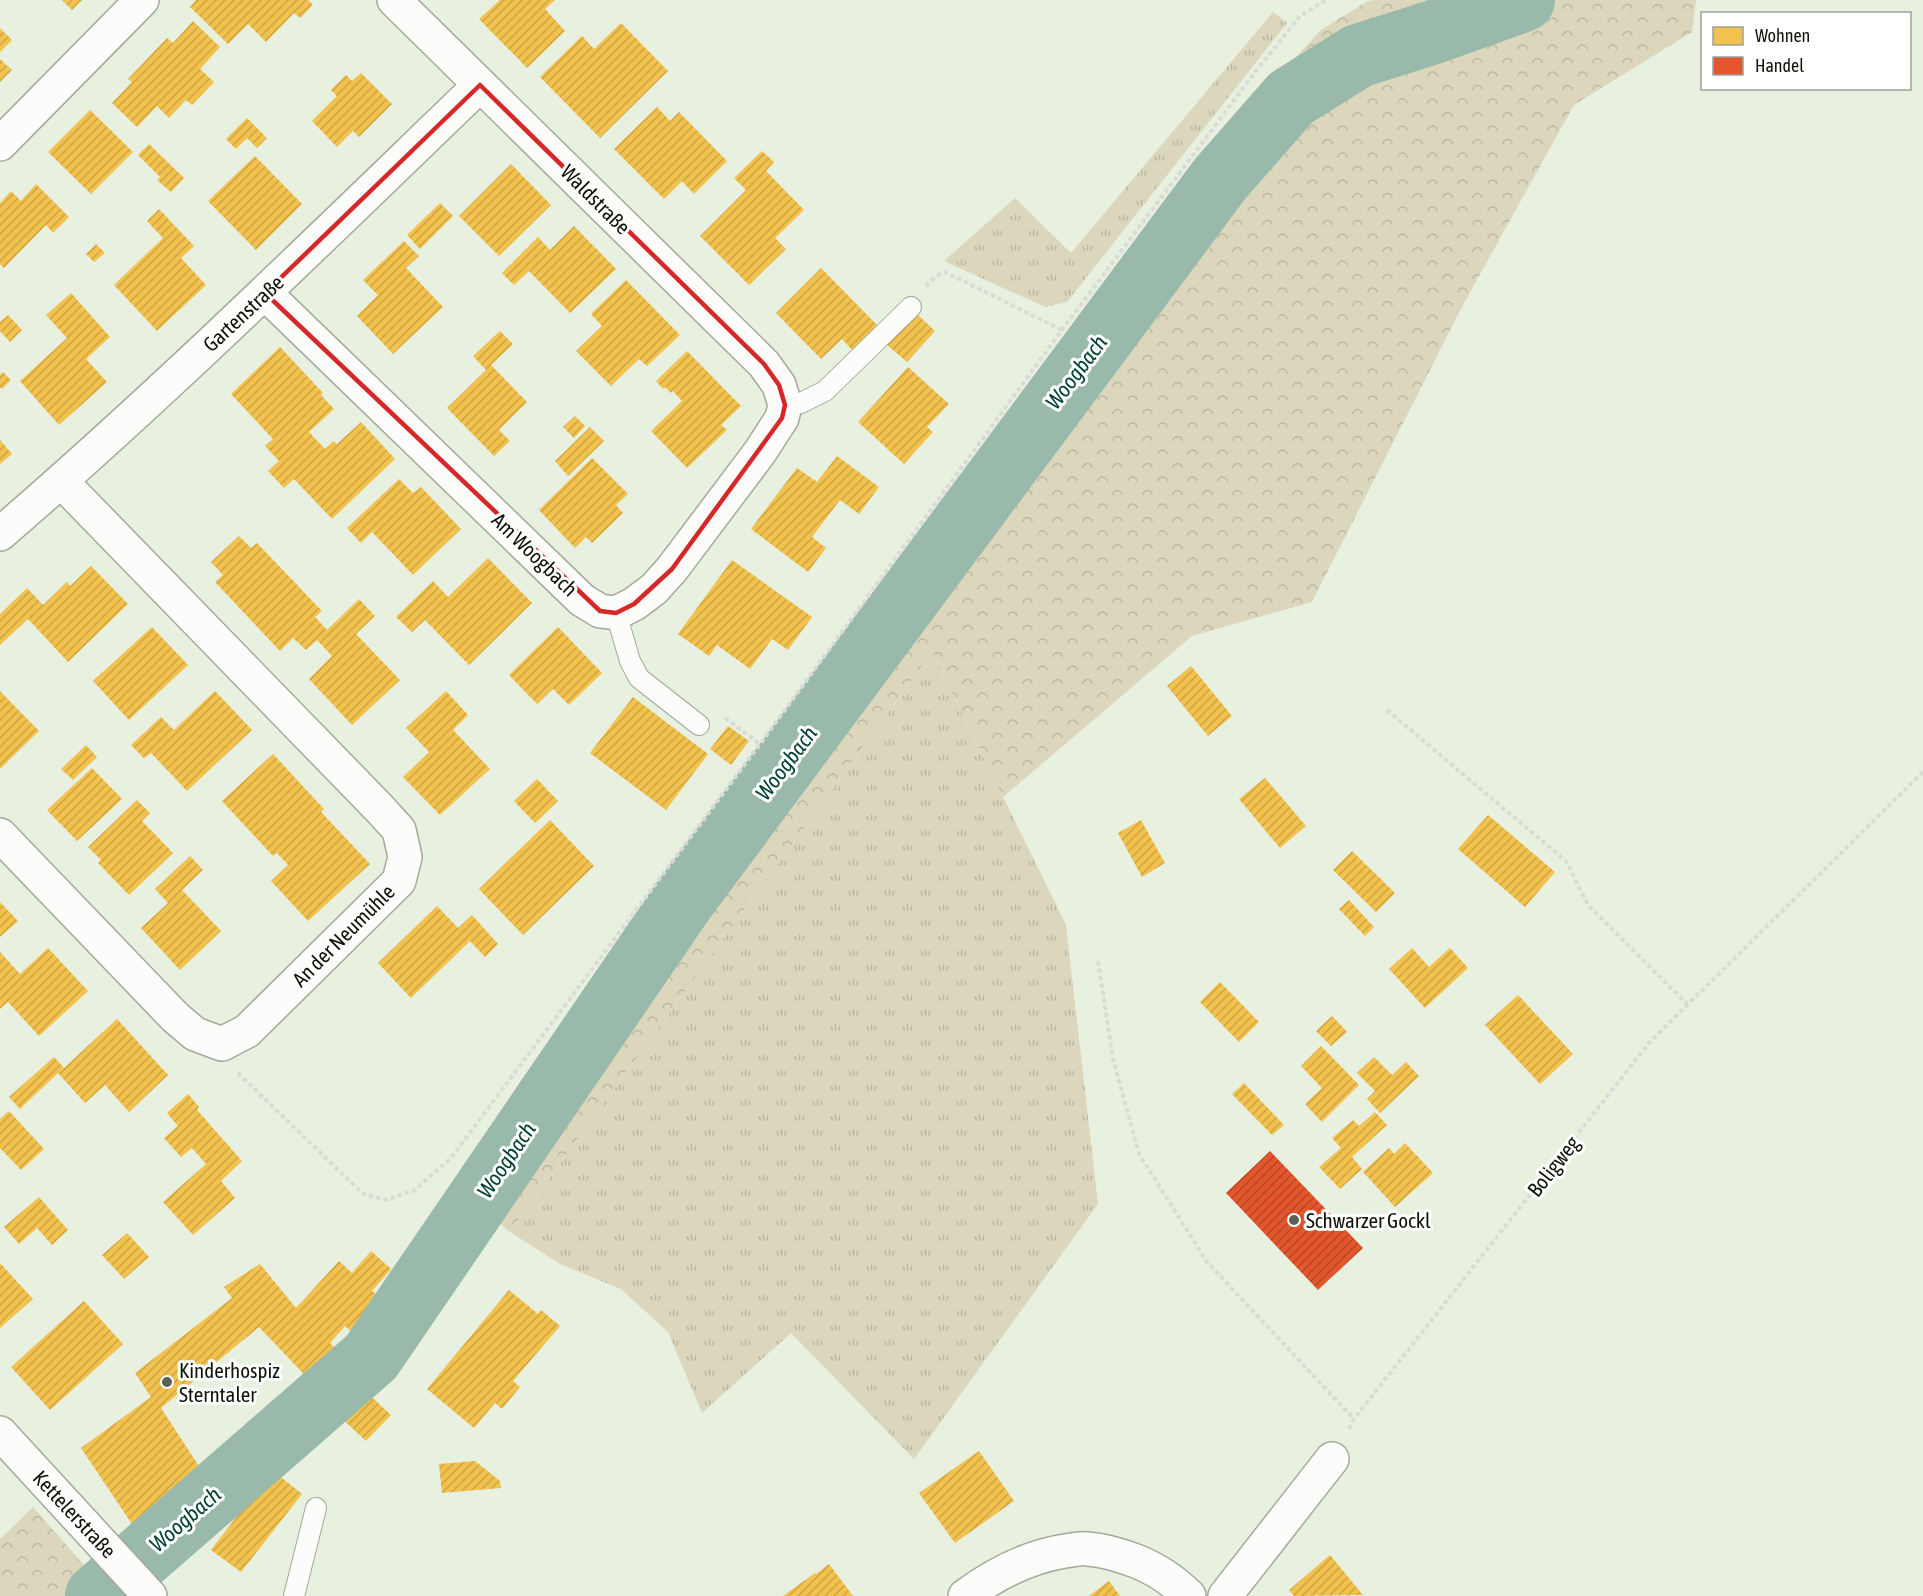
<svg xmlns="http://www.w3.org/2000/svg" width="1923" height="1596" font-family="'Asap Condensed',sans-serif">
<defs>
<pattern id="grass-tufts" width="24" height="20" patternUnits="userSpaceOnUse" patternTransform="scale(1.5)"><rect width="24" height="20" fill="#dcd6bd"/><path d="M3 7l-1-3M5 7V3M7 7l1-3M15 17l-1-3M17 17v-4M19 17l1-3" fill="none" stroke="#bcb7a1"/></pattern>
<pattern id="forest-crowns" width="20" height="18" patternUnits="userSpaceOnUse" patternTransform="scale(1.5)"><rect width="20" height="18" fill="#dcd6bd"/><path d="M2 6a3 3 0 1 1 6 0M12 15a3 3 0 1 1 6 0" fill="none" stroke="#bcb7a1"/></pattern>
<pattern id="homes-hatch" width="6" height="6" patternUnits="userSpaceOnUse" patternTransform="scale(1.5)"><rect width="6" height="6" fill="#f2c14e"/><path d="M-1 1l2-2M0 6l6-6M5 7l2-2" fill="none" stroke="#cea543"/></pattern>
<pattern id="shops-hatch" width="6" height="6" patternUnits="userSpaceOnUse" patternTransform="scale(1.5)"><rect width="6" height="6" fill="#e4572e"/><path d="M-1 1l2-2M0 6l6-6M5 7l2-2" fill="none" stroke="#b74725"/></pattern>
</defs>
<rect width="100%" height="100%" fill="#e8f0df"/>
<path fill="url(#grass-tufts)" d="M 1273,12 L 1287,23 L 1067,302 L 1045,307 L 944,261 L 1015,198 L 1071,253 Z
M 932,652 L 1066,925 L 1098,1204 L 914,1459 L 791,1333 L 702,1413 L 668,1332 L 621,1289 L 560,1264 L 510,1232 Z"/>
<path fill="url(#forest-crowns)" d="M 1373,0 L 1696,0 L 1692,32 L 1574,105 L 1463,305 L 1312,602 L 1192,636 L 1003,797 L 932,652 L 510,1232 L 455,1187 L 775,741 L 1230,128 L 1321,30 L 1366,2 Z
M 33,1507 L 111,1596 L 0,1596 L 0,1539 Z"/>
<path fill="url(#homes-hatch)" d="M 62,0 L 82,0 L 72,10 Z
M 196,0 L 308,0 L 313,5 L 300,18 L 294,13 L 266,42 L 248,24 L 228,44 L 190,7 Z
M 500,0 L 555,0 L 545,9 L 565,31 L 527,68 L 479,19 Z
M 193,21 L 220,47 L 200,69 L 214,82 L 192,105 L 186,100 L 169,118 L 157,106 L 137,127 L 112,103 L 132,82 L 128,79 L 167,38 L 173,43 Z
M 621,23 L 668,71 L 600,138 L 540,77 L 582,36 L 594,49 Z
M 0,28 L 12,40 L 0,52 Z
M 0,59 L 12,70 L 0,82 Z
M 361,73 L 392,104 L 359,137 L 353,131 L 337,147 L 312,121 L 337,96 L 331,90 L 346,75 L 352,81 Z
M 657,107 L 670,121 L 679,112 L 727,161 L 694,194 L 682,181 L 664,199 L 614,149 Z
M 90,110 L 133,152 L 91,194 L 48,152 Z
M 247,118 L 267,138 L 257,148 L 247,138 L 236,149 L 226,139 Z
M 149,144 L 184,178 L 171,192 L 157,180 L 160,177 L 138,155 Z
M 762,151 L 774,162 L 766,171 L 804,210 L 775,238 L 786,249 L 749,285 L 700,236 L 746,190 L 734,178 Z
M 255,156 L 302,204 L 256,250 L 208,201 Z
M 511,164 L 551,205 L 499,256 L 459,216 Z
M 36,184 L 69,217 L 53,233 L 46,225 L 4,268 L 0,264 L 0,203 L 11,191 L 21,201 Z
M 440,203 L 453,216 L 420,249 L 407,235 Z
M 159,209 L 194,246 L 181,258 L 206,285 L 157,331 L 114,285 L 163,238 L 147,221 Z
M 574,226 L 616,269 L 570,313 L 529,271 L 514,285 L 502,273 L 538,237 L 550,250 Z
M 404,241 L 419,256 L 406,268 L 443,307 L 393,354 L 357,316 L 378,295 L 363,280 Z
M 96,244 L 105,253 L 94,262 L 86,254 Z
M 821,268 L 880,328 L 854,352 L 842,339 L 821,359 L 776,313 Z
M 626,280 L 680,335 L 647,366 L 639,359 L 611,386 L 576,351 L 602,326 L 591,314 Z
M 71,293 L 110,337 L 86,359 L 107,382 L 59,425 L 20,381 L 67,338 L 46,315 Z
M 915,312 L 935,331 L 907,362 L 886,344 Z
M 8,315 L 22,330 L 10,342 L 0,331 L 0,322 Z
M 500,331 L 513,344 L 491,365 L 527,402 L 499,430 L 510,441 L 494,456 L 447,408 L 486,370 L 473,356 Z
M 280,347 L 323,393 L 321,395 L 334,409 L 309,432 L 325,449 L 334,441 L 337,444 L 361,422 L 395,459 L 332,519 L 294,479 L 284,488 L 268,471 L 279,461 L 265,446 L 273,439 L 231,394 Z
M 687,351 L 741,406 L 721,425 L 727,430 L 687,468 L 651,431 L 682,401 L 673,391 L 671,393 L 665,387 L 663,389 L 656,381 Z
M 908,367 L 949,404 L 927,427 L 933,432 L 904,464 L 858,422 Z
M 3,372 L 11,380 L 2,389 L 0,387 L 0,375 Z
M 575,416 L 585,426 L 574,438 L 563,427 Z
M 590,427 L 604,441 L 568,476 L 555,461 Z
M 0,440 L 12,454 L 0,464 Z
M 837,456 L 879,487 L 859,514 L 840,500 L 812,537 L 826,548 L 808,572 L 751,529 L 797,468 L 817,482 Z
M 592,458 L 628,494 L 616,505 L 623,513 L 592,543 L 586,537 L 575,548 L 539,510 Z
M 399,479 L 413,493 L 421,487 L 461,529 L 413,575 L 372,532 L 361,543 L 347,528 Z
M 239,536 L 251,548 L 257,543 L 322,611 L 315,617 L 327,630 L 359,599 L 375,616 L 356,634 L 400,680 L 352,725 L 309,679 L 332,656 L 317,640 L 306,650 L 293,638 L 280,651 L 215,582 L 223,575 L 211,562 Z
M 488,558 L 532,603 L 469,665 L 425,620 L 412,632 L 396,617 L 433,581 L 448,597 Z
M 732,560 L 812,617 L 788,650 L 772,639 L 750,669 L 717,645 L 709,656 L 678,634 Z
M 91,566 L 128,604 L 68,662 L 28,619 L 0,645 L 0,614 L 27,588 L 43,605 L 67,582 L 70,586 Z
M 152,627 L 188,665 L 129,720 L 93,681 Z
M 558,627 L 602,673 L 569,705 L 553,689 L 537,704 L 509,675 Z
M 1191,666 L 1232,716 L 1208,736 L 1167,686 Z
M 0,691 L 39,731 L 0,769 Z
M 215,691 L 252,730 L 187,791 L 151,753 L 144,758 L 131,745 L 161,717 L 174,730 Z
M 446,691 L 468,715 L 453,730 L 490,769 L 440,815 L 403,777 L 429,752 L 406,728 Z
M 633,697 L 708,754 L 666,810 L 590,753 Z
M 728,726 L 749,741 L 731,765 L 710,749 Z
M 86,745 L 97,757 L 73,780 L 61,769 Z
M 273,754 L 324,809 L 321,812 L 370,864 L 308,921 L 271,881 L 288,865 L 277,853 L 273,856 L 222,801 Z
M 92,768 L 122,799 L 77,841 L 47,810 Z
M 1265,778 L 1306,826 L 1280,848 L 1239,799 Z
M 537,779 L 558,801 L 535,823 L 514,801 Z
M 137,800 L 150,813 L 142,821 L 173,853 L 129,895 L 98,863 L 101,860 L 88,847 Z
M 1488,815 L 1555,872 L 1525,907 L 1458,849 Z
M 550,820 L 594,866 L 523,935 L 479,889 Z
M 1141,820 L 1165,863 L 1142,877 L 1118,833 Z
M 1352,851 L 1395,893 L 1376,912 L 1333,870 Z
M 190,856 L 203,870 L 182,890 L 221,931 L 180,970 L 141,928 L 168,903 L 155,889 Z
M 1349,900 L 1374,927 L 1365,936 L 1339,909 Z
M 0,902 L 18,921 L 0,937 Z
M 437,906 L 458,928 L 472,915 L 498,944 L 485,957 L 470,941 L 411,998 L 378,963 Z
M 48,948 L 88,991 L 39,1036 L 8,1002 L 0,1009 L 0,952 L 20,974 Z
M 1412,948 L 1429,967 L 1450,948 L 1468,968 L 1425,1008 L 1389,969 Z
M 1220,982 L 1259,1022 L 1239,1042 L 1200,1002 Z
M 1518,995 L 1573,1054 L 1540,1084 L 1485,1025 Z
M 1332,1016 L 1347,1032 L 1331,1046 L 1316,1031 Z
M 117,1019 L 168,1075 L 129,1112 L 105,1085 L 85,1103 L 58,1073 L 20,1109 L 9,1097 L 54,1057 L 64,1068 Z
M 1321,1046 L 1359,1085 L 1322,1122 L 1305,1104 L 1322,1088 L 1301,1066 Z
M 1374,1057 L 1392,1075 L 1406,1062 L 1419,1076 L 1380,1113 L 1367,1099 L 1375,1091 L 1357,1073 Z
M 1244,1083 L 1284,1125 L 1272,1135 L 1232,1094 Z
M 188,1094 L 199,1107 L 197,1110 L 242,1161 L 221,1181 L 235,1198 L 193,1235 L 163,1202 L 206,1164 L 192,1148 L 181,1157 L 164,1138 L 178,1126 L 167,1113 Z
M 9,1111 L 44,1149 L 21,1170 L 0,1148 L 0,1119 Z
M 1375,1112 L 1387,1125 L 1352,1157 L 1362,1169 L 1340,1189 L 1319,1167 L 1341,1148 L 1332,1138 L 1353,1120 L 1359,1126 Z
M 1405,1143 L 1433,1173 L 1395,1207 L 1363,1172 L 1389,1148 L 1394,1154 Z
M 39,1197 L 68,1230 L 52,1245 L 37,1228 L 19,1244 L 4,1227 Z
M 127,1233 L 149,1257 L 124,1279 L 102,1255 Z
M 371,1251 L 391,1269 L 372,1291 L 389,1305 L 359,1338 L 345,1326 L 330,1343 L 350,1365 L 320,1391 L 259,1327 L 161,1408 L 204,1474 L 134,1527 L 81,1448 L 151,1397 L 135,1373 L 232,1298 L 224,1287 L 260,1264 L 296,1308 L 339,1261 L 352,1273 Z
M 0,1263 L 33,1299 L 0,1328 Z
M 509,1290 L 538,1314 L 541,1310 L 560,1326 L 513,1381 L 520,1387 L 502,1409 L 495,1403 L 474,1428 L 427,1389 Z
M 84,1301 L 123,1344 L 50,1410 L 11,1367 Z
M 362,1388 L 391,1415 L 366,1441 L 337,1414 Z
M 979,1451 L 1014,1501 L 955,1543 L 919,1493 Z
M 475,1461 L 500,1481 L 501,1488 L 442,1493 L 439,1464 Z
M 272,1470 L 302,1494 L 241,1572 L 211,1550 Z
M 1330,1555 L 1363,1595 L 1294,1596 L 1289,1590 Z
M 829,1564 L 853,1596 L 783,1596 L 815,1573 L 816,1574 Z
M 1109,1581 L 1120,1596 L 1089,1596 Z"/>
<path fill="url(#shops-hatch)" d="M 1270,1151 L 1363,1248 L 1318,1290 L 1226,1193 Z"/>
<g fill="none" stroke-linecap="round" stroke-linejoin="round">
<path stroke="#99b9aa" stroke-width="64" d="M 97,1596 L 371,1357 L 682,902 L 1220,179 L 1291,98 L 1358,56 L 1434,32 L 1523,0"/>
<g stroke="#a3a99b" stroke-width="22">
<path id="service" d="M 785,405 L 801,403 L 825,391 L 911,307
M 616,613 L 630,661 L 639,678 L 699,725
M 294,1596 L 316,1508"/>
</g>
<g stroke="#a3a99b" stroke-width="36">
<path id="minor" d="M 0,144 L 142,0
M 265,293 L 582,600 L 600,611 L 616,613 L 634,604 L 654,589 L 672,569 L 760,452 L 782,418 L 785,405 L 779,385 L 764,364 L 394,0
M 0,534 C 166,391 322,237 480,85
M 0,835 L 175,1017 L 195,1034 L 222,1044 L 247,1031 L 399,881 L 405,857 L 399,830 L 379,808 L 61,481
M 0,1433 L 150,1596
M 965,1596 C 995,1574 1027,1557 1065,1551 C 1072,1550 1080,1548 1087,1549 C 1105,1550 1120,1555 1136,1561 C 1156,1569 1174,1581 1189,1596
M 1225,1596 L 1332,1459"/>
</g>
<path stroke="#d9dcd6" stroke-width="4" stroke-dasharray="4.5 3" stroke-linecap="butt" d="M 926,286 L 936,276 L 945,272 L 1062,330
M 1387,710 L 1566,861 L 1588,905 L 1688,1005
M 725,718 L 760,744
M 1098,961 L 1113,1059 L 1139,1154 L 1207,1262 L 1354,1419
M 238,1073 L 363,1194 L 387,1200 L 415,1190 L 451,1158 L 760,744 L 1062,330 L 1253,75 L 1300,16 L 1326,0
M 1349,1429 L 1354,1419 L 1649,1043 L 1923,772"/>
<use href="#service" stroke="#fcfdfa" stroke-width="20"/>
<use href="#minor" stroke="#fcfdfa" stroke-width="33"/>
</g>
<path fill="none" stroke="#d62828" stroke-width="4.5" stroke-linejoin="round" d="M 480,85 L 764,364 L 779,385 L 785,405 L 782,418 L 672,569 L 634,604 L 616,613 L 600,611 L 265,293 Z"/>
<g fill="#5a6053" stroke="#fff" stroke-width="2">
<circle cx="1294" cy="1220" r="6"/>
<circle cx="167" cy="1382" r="6"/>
</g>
<g text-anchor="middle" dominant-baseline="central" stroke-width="6" stroke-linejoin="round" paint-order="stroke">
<g font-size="21" fill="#0e1308" stroke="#fff">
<text transform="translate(596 199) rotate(45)">Waldstraße</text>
<text transform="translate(243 313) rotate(-43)">Gartenstraße</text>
<text transform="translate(535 554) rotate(44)">Am Woogbach</text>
<text transform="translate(343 935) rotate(-45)">An der Neumühle</text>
<text transform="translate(1553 1166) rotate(-52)">Boligweg</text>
<text transform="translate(75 1514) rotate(47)">Kettelerstraße</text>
</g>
<g font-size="21" fill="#0e1308" stroke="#fff" text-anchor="start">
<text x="1306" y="1220">Schwarzer Gockl</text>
<text x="179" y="1370">Kinderhospiz<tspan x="179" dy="24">Sterntaler</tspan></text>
</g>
<g font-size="22" font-style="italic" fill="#024234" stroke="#fff">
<text transform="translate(1076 372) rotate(-53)">Woogbach</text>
<text transform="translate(786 763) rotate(-53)">Woogbach</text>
<text transform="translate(506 1160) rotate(-56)">Woogbach</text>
<text transform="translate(185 1519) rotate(-41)">Woogbach</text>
</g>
</g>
<rect x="1701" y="12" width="210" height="78" fill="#ffffff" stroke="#9fa19c" stroke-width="1.5"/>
<rect x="1713" y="27" width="30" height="18" fill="#f2c14e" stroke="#9fa19c" stroke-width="1.5"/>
<text x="1755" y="42" font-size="18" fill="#0e1308">Wohnen</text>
<rect x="1713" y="57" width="30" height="18" fill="#e4572e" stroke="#9fa19c" stroke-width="1.5"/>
<text x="1755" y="72" font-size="18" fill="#0e1308">Handel</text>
</svg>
